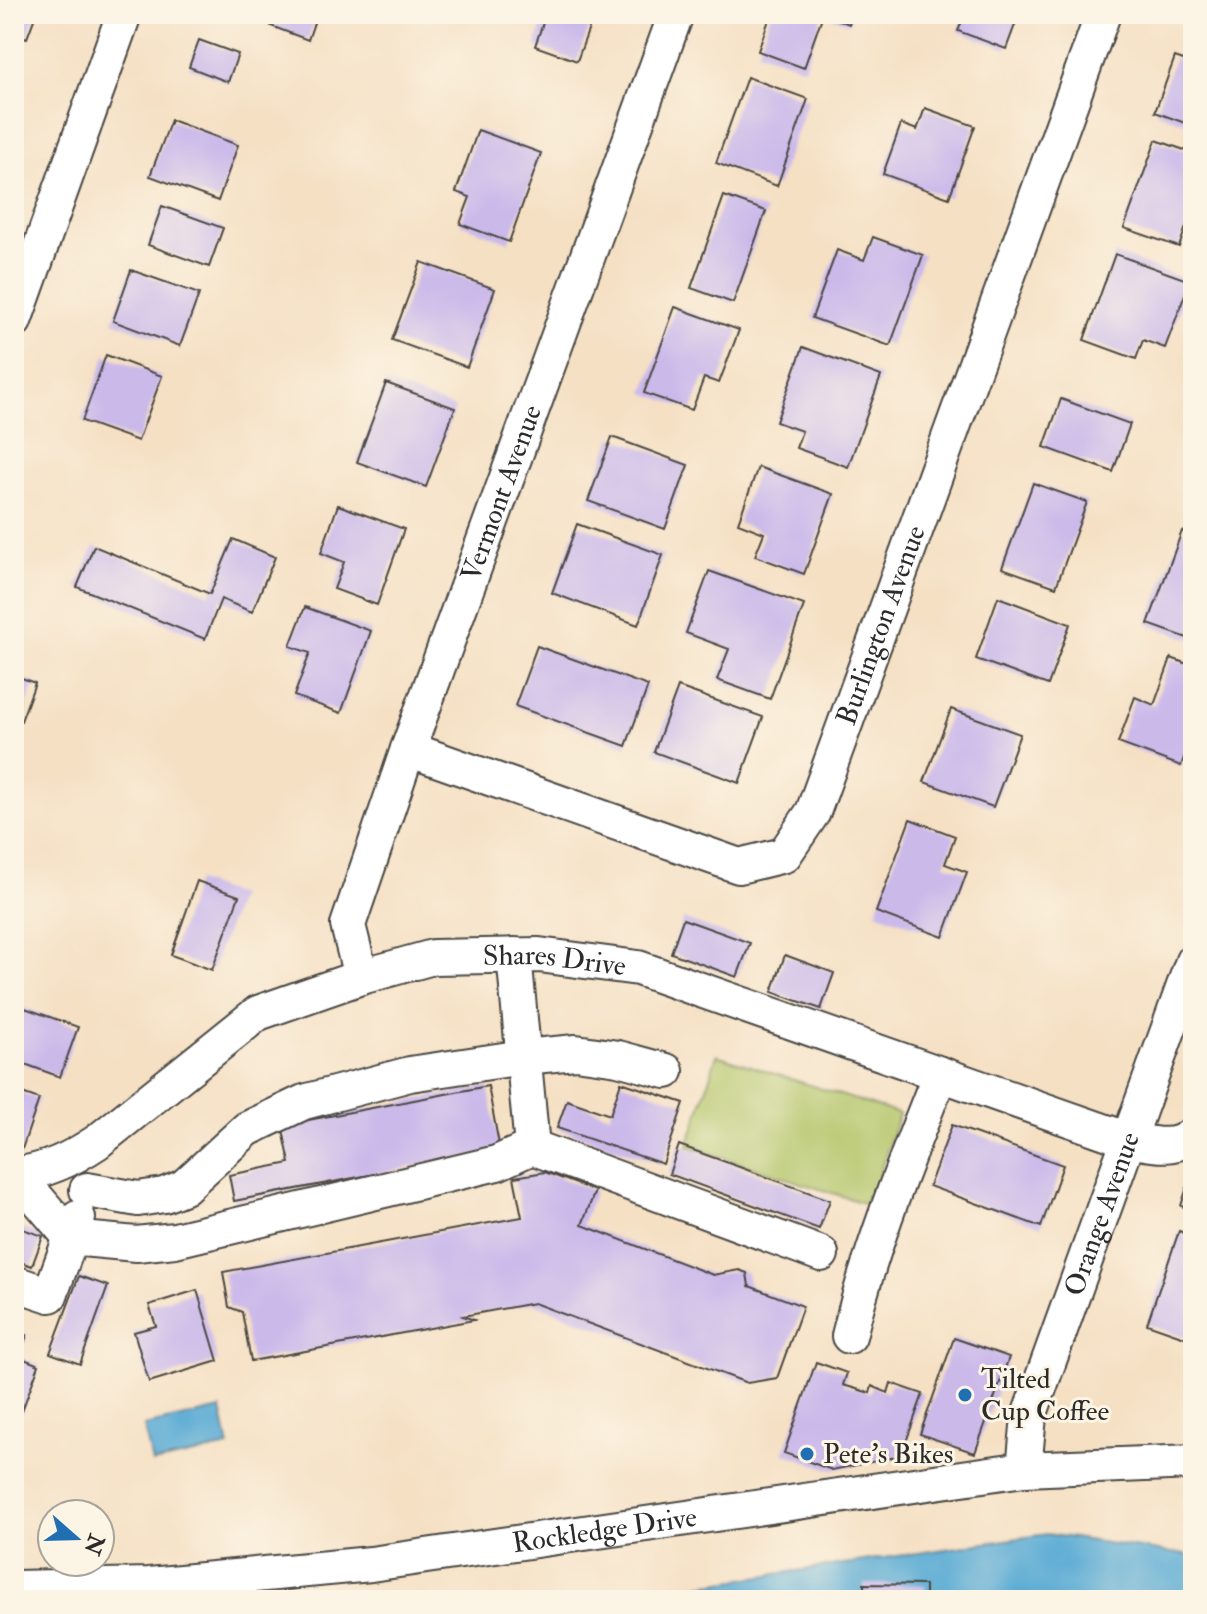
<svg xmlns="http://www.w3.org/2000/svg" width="1207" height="1614" font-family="'IM FELL Double Pica',serif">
<rect width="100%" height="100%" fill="#fcf5e5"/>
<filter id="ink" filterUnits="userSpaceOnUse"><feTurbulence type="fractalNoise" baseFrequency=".0125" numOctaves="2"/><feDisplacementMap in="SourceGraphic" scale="16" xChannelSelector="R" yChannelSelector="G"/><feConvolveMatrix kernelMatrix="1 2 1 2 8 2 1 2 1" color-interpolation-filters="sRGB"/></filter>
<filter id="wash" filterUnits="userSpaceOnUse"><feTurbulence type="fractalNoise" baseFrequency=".006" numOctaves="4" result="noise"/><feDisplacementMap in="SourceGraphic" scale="32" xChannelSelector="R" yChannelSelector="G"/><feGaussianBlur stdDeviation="1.8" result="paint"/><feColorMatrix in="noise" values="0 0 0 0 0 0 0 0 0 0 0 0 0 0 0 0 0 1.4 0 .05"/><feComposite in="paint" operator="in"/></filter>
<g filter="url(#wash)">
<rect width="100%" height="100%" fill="#f5e0c4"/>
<path fill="#b3c569" stroke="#6f784a" stroke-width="2" d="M 717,1055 L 899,1114 L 869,1205 L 688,1146 Z"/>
<path fill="#59aad4" stroke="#426a80" stroke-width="2" d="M 221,1409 L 229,1447 L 152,1463 L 144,1426 Z
M 1047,1534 L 1193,1556 L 1193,1600 L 600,1600 Z"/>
<g id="blocks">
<path fill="#cbb9ea" d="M 14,14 L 36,14 L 27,38 L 14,34 Z
M 276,14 L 317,14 L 308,40 L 271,26 Z
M 546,14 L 594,14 L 577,61 L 535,46 Z
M 771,14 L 823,14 L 804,68 L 758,51 Z
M 823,14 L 852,14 L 849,24 Z
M 965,14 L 1019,14 L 1006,49 L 958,31 Z
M 199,40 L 238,54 L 228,82 L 189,67 Z
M 1193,54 L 1193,126 L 1155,112 L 1175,57 L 1189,62 Z
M 747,77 L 808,99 L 777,186 L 716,163 Z
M 925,108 L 975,126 L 949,198 L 883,174 L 901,124 L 917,130 Z
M 171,120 L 238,145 L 218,201 L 150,176 Z
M 478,130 L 541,153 L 509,242 L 460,224 L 470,197 L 456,192 Z
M 1156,140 L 1193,153 L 1193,226 L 1187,224 L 1179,247 L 1124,228 Z
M 724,196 L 766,211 L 733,303 L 691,288 Z
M 162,206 L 223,228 L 209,267 L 148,245 Z
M 873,237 L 923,255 L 890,346 L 812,318 L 837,250 L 864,260 Z
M 1115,254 L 1190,281 L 1165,348 L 1143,340 L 1136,359 L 1084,340 Z
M 421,262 L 495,289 L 467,367 L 392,340 Z
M 131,270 L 199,294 L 180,346 L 113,321 Z
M 675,307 L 739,330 L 719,383 L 704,378 L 692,410 L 644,393 Z
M 803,347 L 881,376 L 848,467 L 796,448 L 802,431 L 776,422 Z
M 106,355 L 162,376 L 138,441 L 82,421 Z
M 386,383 L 455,408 L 426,487 L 357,462 Z
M 1061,399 L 1130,424 L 1113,472 L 1044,447 Z
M 612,437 L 688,465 L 665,529 L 588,501 Z
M 758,467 L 833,494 L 804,574 L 755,556 L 764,533 L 738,523 Z
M 1033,483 L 1087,502 L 1056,587 L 1002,568 Z
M 338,505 L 404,529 L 377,605 L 334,589 L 344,562 L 321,553 Z
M 577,524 L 663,555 L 638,625 L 552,593 Z
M 1182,531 L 1193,535 L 1193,640 L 1148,624 Z
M 233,539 L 275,557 L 252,612 L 221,599 L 205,639 L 77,587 L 94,546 L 210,594 Z
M 709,571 L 804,605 L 770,699 L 717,680 L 729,649 L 686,633 Z
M 998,597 L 1070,624 L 1048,685 L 976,659 Z
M 305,607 L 371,631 L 341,713 L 294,696 L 310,653 L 290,646 Z
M 537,646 L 648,686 L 626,746 L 515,706 Z
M 1171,658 L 1193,666 L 1193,732 L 1181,766 L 1118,743 L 1135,697 L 1154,705 Z
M 14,675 L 35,683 L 21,721 L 14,718 Z
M 678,687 L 763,717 L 739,783 L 654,752 Z
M 951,709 L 1020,734 L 993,807 L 924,782 Z
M 910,819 L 955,836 L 945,864 L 967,872 L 943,937 L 876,912 Z
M 197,881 L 239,896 L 212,970 L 171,955 Z
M 683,919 L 750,943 L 737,977 L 671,953 Z
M 785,955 L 834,973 L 821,1009 L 772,992 Z
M 22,1007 L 78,1027 L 60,1077 L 14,1060 L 14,1028 Z
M 621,1082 L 684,1103 L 663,1164 L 557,1128 L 567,1100 L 610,1115 Z
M 488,1086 L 500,1150 L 234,1201 L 229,1175 L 290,1163 L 282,1125 Z
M 14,1090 L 39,1099 L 22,1149 L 14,1146 Z
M 952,1125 L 1063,1165 L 1041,1227 L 929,1186 Z
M 679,1145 L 830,1200 L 819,1229 L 669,1174 Z
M 545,1172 L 595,1191 L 582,1225 L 713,1275 L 739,1270 L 747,1273 L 749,1286 L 803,1306 L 777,1378 L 747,1383 L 534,1303 L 463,1316 L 474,1320 L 251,1361 L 242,1312 L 229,1307 L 223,1272 L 522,1217 L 514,1177 Z
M 1192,1172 L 1193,1172 L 1193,1211 L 1181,1206 Z
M 14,1226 L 43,1236 L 32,1266 L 14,1260 Z
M 1179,1231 L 1193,1236 L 1193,1340 L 1147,1324 Z
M 79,1276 L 108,1286 L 80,1364 L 50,1353 Z
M 197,1290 L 218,1361 L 149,1382 L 134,1332 L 156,1326 L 149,1305 Z
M 14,1330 L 27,1335 L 19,1357 L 39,1365 L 14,1432 Z
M 954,1338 L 1009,1357 L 975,1453 L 920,1434 Z
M 816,1362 L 847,1373 L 843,1385 L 870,1393 L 872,1386 L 888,1393 L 891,1383 L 923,1394 L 901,1456 L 832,1470 L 784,1453 Z
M 864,1584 L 925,1585 L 925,1600 L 864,1600 Z"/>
</g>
</g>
<g filter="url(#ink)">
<use href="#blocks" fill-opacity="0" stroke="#494642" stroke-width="2"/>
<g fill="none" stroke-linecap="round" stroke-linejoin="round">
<g stroke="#494642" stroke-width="38">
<g id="minor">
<path d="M 14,321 L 124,14"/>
<path id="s1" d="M 408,749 L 739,866 L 784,855 L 813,812 L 1103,14"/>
<path d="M 514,955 L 532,1147"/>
<path id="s2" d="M 361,977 L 348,925 L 408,749 L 676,14"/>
<path id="s3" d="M 14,1175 C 46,1171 70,1160 97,1142 L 258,1013 L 361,977 L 433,957 L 539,955 L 638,968 L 1129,1140 C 1152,1144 1175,1151 1193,1134"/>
<path d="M 17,1175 L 71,1238 L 136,1244 L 175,1240 L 497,1163 L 532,1147 L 821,1254"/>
<path d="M 87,1190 L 138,1199 L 164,1195 L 184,1187 L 247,1129 L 304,1102 L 410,1074 L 523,1057 L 576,1052 L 618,1058 L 666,1071"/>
<path d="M 14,1283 L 50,1295 L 78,1218"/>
<path d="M 849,1336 C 871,1246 906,1160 940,1074"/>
<path id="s4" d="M 1024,1469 L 1029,1416 L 1193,961"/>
<path id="s5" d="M 14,1588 L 149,1585 L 371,1564 L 1024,1469 L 1193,1462"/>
</g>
</g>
<use href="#minor" stroke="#fff" stroke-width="34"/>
</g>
</g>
<g fill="#1f6fb2" stroke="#fcf5e5" stroke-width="3">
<circle cx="965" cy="1395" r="8"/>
<circle cx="807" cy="1454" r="8"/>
</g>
<g text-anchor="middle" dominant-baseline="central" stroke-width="6" stroke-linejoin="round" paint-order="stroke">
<g font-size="28" fill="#2b2b2b" stroke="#fcf5e5">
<text stroke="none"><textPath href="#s2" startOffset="512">Vermont Avenue</textPath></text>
<text stroke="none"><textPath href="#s1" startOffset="648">Burlington Avenue</textPath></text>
<text stroke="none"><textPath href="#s3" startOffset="602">Shares Drive</textPath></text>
<text stroke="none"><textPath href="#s4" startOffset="268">Orange Avenue</textPath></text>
<text stroke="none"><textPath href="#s5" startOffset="594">Rockledge Drive</textPath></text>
</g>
<g font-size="28" fill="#2b2b2b" stroke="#fcf5e5" text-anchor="start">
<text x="981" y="1379">Tilted<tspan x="981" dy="32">Cup Coffee</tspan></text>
<text x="823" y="1454">Pete's Bikes</text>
</g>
</g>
<rect width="1207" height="1614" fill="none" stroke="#fcf5e5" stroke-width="48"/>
<g transform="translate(76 1538) rotate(110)"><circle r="38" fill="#fcf5e5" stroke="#a8a49b" stroke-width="2"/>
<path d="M0-6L14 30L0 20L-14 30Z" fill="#1f6fb2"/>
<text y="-12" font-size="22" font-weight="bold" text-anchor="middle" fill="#2b2b2b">N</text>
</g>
</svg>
